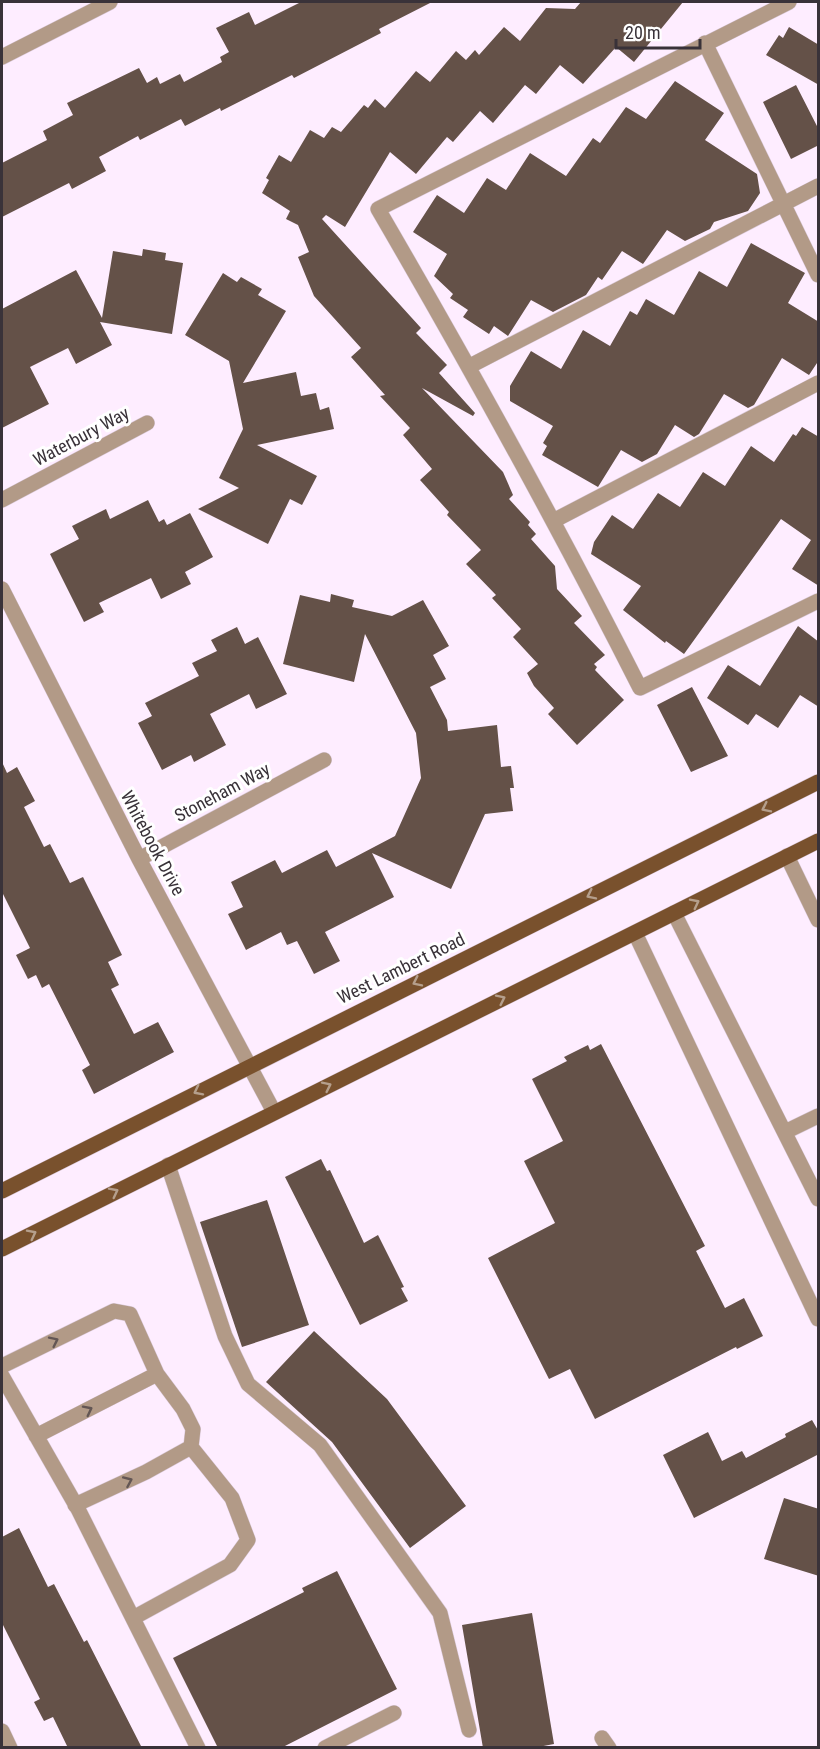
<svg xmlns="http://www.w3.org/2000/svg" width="820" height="1749" font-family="'Roboto Condensed',sans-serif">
<rect width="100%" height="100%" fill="#feedff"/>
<path fill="#645148" d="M 301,2 L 432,2 L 379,29 L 381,33 L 294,78 L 292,75 L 221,111 L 220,108 L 185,126 L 181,119 L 140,140 L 138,136 L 99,157 L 106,171 L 72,189 L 69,183 L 2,217 L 2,163 L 47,140 L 43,131 L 73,115 L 67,103 L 139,68 L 147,83 L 157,77 L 160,84 L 180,74 L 184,82 L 222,62 L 220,57 L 229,52 L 216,28 L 249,12 L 255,25 Z
M 581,2 L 683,2 L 634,62 L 616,47 L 583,84 L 560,65 L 536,94 L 525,85 L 493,123 L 480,111 L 453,142 L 447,137 L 416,174 L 390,152 L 345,227 L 326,215 L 322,219 L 421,328 L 416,333 L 447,365 L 439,373 L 475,413 L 473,416 L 422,388 L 503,472 L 513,495 L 509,499 L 530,522 L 528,525 L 536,534 L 531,539 L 555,566 L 557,589 L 582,616 L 574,623 L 605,655 L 594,664 L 597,667 L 595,670 L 624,700 L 577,745 L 548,714 L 554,708 L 534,686 L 527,673 L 538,664 L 513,637 L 521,629 L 492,598 L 496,595 L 466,564 L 481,550 L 447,515 L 449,512 L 420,480 L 432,469 L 403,435 L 410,428 L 380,396 L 385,395 L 351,357 L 361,348 L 314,296 L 298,257 L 309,252 L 298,225 L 286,219 L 290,211 L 262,193 L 269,180 L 266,178 L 279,155 L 291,162 L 310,130 L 324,138 L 332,127 L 341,132 L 364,105 L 368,108 L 375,99 L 385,108 L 416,71 L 430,82 L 456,51 L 466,60 L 475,50 L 479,55 L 504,27 L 520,41 L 546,8 L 575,9 Z
M 789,27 L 819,45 L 819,85 L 766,55 L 779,35 L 783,38 Z
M 675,81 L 724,113 L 705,140 L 757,174 L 760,193 L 748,211 L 714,222 L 710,229 L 685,241 L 667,230 L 643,264 L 622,251 L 602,280 L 598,277 L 586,295 L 553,312 L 531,300 L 508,336 L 494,326 L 489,334 L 463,317 L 468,310 L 450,298 L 453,294 L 434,276 L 447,254 L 413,232 L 437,195 L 464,213 L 487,178 L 506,190 L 530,153 L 566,176 L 593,138 L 600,143 L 626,107 L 646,119 Z
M 796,85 L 819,130 L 819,145 L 791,159 L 763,102 Z
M 751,243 L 805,273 L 788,303 L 819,322 L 819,360 L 809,375 L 782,358 L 754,405 L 748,408 L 724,394 L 699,434 L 694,437 L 675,425 L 657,454 L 642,462 L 621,450 L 598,487 L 542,455 L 547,446 L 543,443 L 553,426 L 510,401 L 510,386 L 531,351 L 561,369 L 583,330 L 610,346 L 630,311 L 637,315 L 646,299 L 674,315 L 699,271 L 727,287 Z
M 143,249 L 166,253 L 165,260 L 183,263 L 172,334 L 100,322 L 112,345 L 76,364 L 68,348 L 30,367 L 49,404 L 2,428 L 2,309 L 76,270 L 102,318 L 113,251 L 142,256 Z
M 223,273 L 237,282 L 241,277 L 262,289 L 258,295 L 286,311 L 243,383 L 296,372 L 301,396 L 316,393 L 320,410 L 329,407 L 334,429 L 257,445 L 317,476 L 302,505 L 290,499 L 268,544 L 198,509 L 239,488 L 219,478 L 243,429 L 229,361 L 185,335 Z
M 802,427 L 819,437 L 819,586 L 792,569 L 811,540 L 781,519 L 684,654 L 666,641 L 665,643 L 623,610 L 641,586 L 591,554 L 594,542 L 612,515 L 633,529 L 658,493 L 680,507 L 703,472 L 725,486 L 751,446 L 774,462 L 793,434 L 796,436 Z
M 148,500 L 159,522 L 164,519 L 167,525 L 190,513 L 213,557 L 185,572 L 191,584 L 161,599 L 151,578 L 99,603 L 104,612 L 84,622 L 50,554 L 79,539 L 72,526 L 106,509 L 110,519 Z
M 331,594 L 354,600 L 352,607 L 392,616 L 423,600 L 449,646 L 433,655 L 446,679 L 430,687 L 447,720 L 448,731 L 497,725 L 501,767 L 511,766 L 514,788 L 510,788 L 513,811 L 485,814 L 451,889 L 372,853 L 394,897 L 325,932 L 340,961 L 314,974 L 297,941 L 287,945 L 281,932 L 246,950 L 228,914 L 243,907 L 231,882 L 275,860 L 282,873 L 327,850 L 336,867 L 395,836 L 421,778 L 416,733 L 365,634 L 354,682 L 283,664 L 300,595 L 330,602 Z
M 798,626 L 819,642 L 819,707 L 800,695 L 778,728 L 756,714 L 748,725 L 707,698 L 728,665 L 760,686 Z
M 237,627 L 245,644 L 258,637 L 287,694 L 256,709 L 249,694 L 210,714 L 226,745 L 194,762 L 191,755 L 162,770 L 138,723 L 152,716 L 145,703 L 199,676 L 192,663 L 217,651 L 211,640 Z
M 692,687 L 728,756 L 691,772 L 657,705 Z
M 2,762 L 7,773 L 17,767 L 35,801 L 24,807 L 44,847 L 50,844 L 70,883 L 83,877 L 122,955 L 108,962 L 119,985 L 111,989 L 134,1034 L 158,1022 L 174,1052 L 94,1094 L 82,1070 L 90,1065 L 49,984 L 42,988 L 36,975 L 28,979 L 16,955 L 30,948 L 2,892 Z
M 601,1044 L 705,1246 L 696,1251 L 725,1308 L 744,1298 L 763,1336 L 737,1349 L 736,1347 L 595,1419 L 570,1369 L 549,1379 L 488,1258 L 555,1223 L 524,1161 L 563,1141 L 532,1079 L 567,1061 L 564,1057 L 588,1045 L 590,1050 Z
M 321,1159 L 327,1171 L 330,1170 L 364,1243 L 378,1235 L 404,1287 L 401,1288 L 408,1301 L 360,1325 L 285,1177 Z
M 267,1200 L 309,1325 L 242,1347 L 200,1222 Z
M 314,1331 L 387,1399 L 466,1506 L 410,1548 L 332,1442 L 266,1382 Z
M 812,1420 L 819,1432 L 819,1454 L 694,1518 L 663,1455 L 708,1432 L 722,1461 L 742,1451 L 746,1458 L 786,1437 L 785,1434 Z
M 784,1498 L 819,1509 L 819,1576 L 764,1559 Z
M 19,1528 L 48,1587 L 54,1584 L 84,1642 L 87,1640 L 142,1748 L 68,1748 L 53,1717 L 44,1721 L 34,1702 L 40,1699 L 2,1623 L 2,1537 Z
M 337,1571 L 397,1689 L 281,1748 L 218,1748 L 173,1658 L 304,1592 L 302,1588 Z
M 532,1613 L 554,1744 L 533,1748 L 483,1748 L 462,1625 Z"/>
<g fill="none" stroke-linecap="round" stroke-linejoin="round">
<g stroke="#dbcbdb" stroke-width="16">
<path id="minor" d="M 789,2 L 378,209 C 470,367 558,526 640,688 L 818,601
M 705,43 L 818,275
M 2,57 L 110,2
M 470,366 L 818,186
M 2,500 L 147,423
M 555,520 L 818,383
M 2,589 L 139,859 L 274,1112
M 787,856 L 818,920
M 139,859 L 324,760
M 674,913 L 818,1199
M 635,933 L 818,1319
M 785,1132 L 818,1116
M 168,1165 L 225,1336 L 248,1384 L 320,1445 L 440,1613 L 469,1730
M 2,1366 L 114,1311 L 130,1314 L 157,1374 L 183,1409 L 193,1429 L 191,1447 L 232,1498 L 248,1540 L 230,1565 L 133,1618
M 2,1376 L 78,1509 L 198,1748
M 36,1436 L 157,1374
M 75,1505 L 146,1472 L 191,1447
M 2,1731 L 10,1748
M 602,1738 L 609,1748
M 325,1748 L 394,1713"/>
</g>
<g stroke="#dbcbdb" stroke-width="16">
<path id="major" d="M 2,1191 L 818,782
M 2,1249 L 818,841"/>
</g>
<use href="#minor" stroke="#b29a87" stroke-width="15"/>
<use href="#major" stroke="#79512d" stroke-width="15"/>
</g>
<defs><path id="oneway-chevron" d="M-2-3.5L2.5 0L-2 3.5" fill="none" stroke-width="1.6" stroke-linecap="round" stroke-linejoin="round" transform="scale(1.5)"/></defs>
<g stroke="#b59f8c">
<use href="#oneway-chevron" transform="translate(766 808) rotate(154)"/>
<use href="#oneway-chevron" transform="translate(591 895) rotate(154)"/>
<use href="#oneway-chevron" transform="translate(695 903) rotate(-27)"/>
<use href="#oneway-chevron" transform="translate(417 982) rotate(154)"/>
<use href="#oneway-chevron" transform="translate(501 999) rotate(-26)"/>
<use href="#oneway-chevron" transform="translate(327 1086) rotate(-26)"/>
<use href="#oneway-chevron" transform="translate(198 1091) rotate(153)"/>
<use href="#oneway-chevron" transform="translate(114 1192) rotate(-27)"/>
<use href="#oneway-chevron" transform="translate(32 1234) rotate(-27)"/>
</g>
<g stroke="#635654">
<use href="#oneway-chevron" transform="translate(54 1341) rotate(-26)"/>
<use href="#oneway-chevron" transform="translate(88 1410) rotate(-27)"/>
<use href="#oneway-chevron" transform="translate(128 1481) rotate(-24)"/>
</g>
<g text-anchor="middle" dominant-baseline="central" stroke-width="6" stroke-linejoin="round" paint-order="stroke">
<g font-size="18" fill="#393239" stroke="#fff">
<text transform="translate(81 436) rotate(-28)">Waterbury Way</text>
<text transform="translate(222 792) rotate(-28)">Stoneham Way</text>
<text transform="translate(153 843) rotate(62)">Whitebook Drive</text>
<text transform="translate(401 968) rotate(-26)">West Lambert Road</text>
</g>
</g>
<rect width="820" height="1749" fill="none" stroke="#393239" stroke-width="6"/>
<path d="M616 39v9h84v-9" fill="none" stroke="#393239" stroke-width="3"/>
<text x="625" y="39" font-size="18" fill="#393239" stroke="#ffffff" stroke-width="4.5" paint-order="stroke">20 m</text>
</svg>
